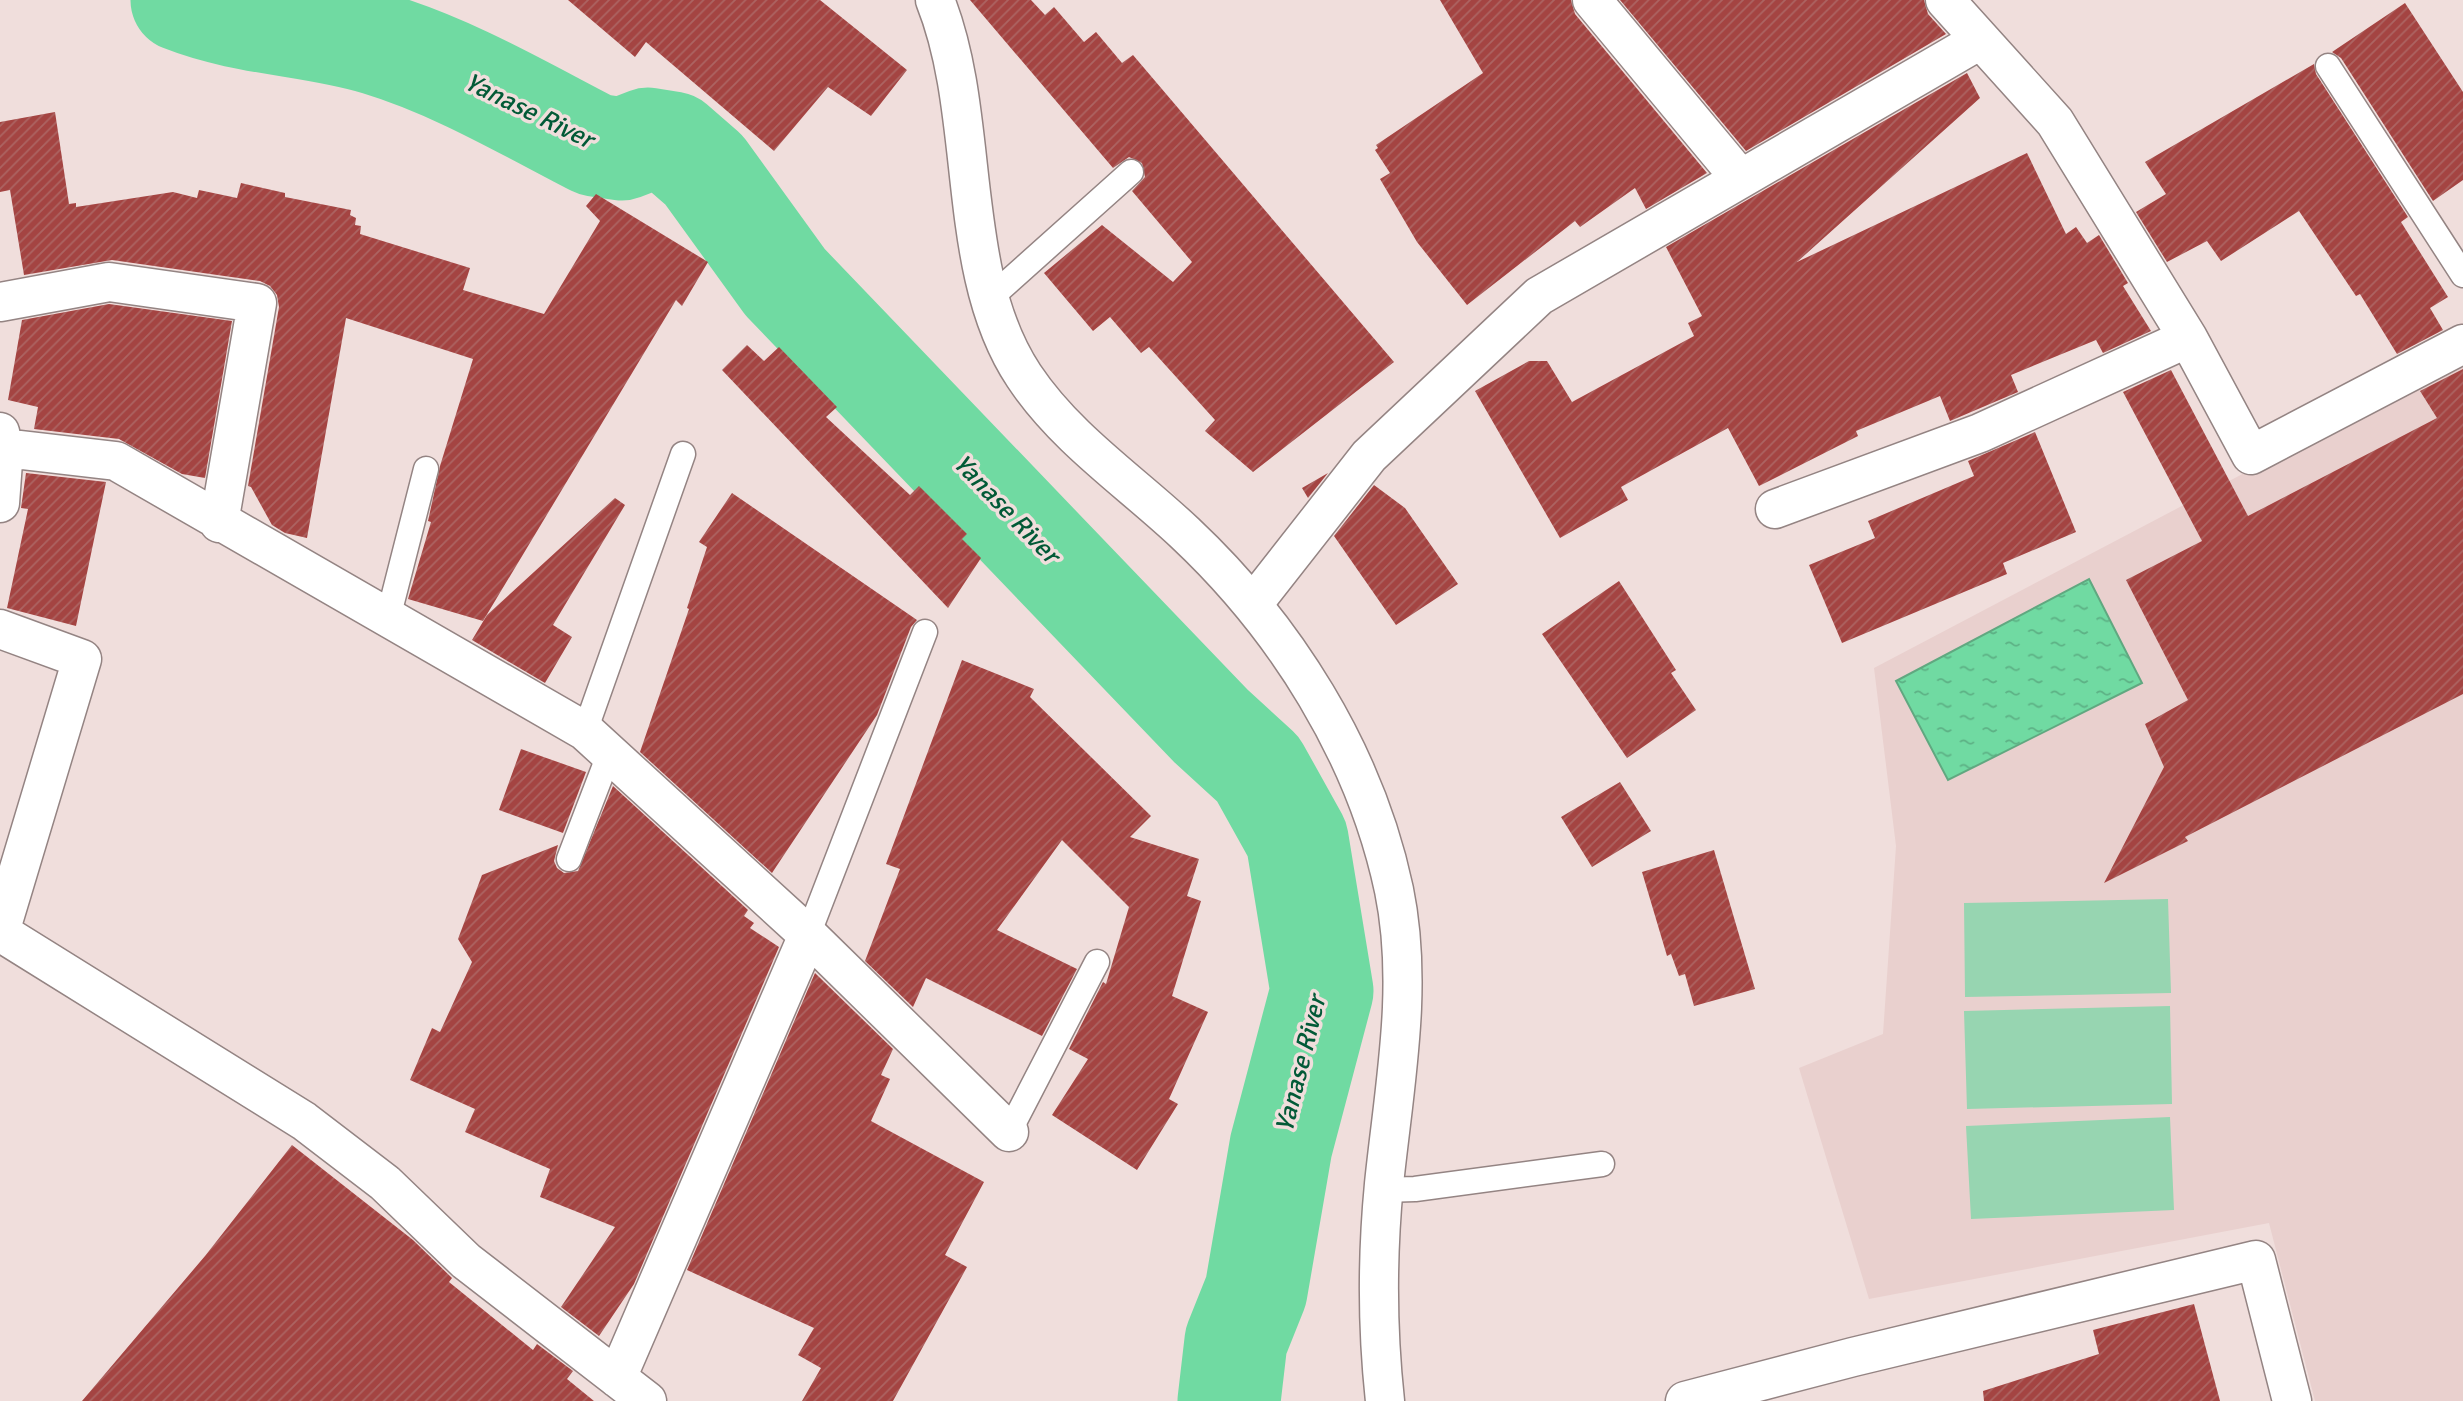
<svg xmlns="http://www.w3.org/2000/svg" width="2463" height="1401" font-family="Signika,sans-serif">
<defs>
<pattern id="water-ripples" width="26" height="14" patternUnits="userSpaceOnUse" patternTransform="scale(1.75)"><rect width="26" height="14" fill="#70daa2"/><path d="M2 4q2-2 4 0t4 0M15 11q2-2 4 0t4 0" fill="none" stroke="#5db185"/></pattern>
<pattern id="building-hatch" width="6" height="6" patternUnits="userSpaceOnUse" patternTransform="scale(1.75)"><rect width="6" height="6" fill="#a44442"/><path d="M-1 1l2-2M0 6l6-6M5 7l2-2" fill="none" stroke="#ac6462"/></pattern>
</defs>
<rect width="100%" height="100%" fill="#f0dedc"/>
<path fill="#e9d0ce" d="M 2463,358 L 2463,1401 L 2315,1401 L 2269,1223 L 1869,1299 L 1799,1068 L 1883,1034 L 1896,846 L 1874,668 Z"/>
<path fill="#97d5b1" d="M 2168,899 L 2171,993 L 1965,997 L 1964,903 Z
M 2170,1006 L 2172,1104 L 1967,1109 L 1964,1011 Z
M 2170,1117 L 2174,1210 L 1971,1219 L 1966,1126 Z"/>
<path fill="url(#water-ripples)" stroke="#60a880" stroke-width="2" d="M 2089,579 L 2142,683 L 1948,780 L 1896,681 Z"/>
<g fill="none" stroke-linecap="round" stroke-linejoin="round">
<path stroke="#70daa2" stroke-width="103" d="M 182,0 C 245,25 313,24 378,44 C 454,67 525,109 595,145 L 622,149 L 648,139 L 673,143 L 704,170 L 785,282 L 1211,726 L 1258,769 L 1297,839 L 1322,991 L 1281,1146 L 1256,1291 L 1236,1341 L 1229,1401"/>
</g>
<path fill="url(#building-hatch)" d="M 568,0 L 820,0 L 907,70 L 871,116 L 828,87 L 774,151 L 646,42 L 635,57 Z
M 970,0 L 1031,0 L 1045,15 L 1054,7 L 1084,42 L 1096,32 L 1122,63 L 1133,55 L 1394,362 L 1253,472 L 1205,431 L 1215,420 L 1149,347 L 1141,353 L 1110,317 L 1093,331 L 1044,273 L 1102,225 L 1173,282 L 1192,262 L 1132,191 L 1145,177 L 1142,163 L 1129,157 L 1113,168 Z
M 1440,0 L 1571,0 L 1575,14 L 1707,173 L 1646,209 L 1635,188 L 1580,227 L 1575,221 L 1467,305 L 1417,242 L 1380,179 L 1390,173 L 1375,150 L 1378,148 L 1376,145 L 1483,73 Z
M 1620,0 L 1924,0 L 1928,14 L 1946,34 L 1746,151 Z
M 2405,3 L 2463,92 L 2463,180 L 2433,201 L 2341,58 L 2332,52 Z
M 2314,64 L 2316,74 L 2408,217 L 2401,222 L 2448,297 L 2430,308 L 2443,330 L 2397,354 L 2360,294 L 2356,296 L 2299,211 L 2221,261 L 2207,241 L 2167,262 L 2136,212 L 2166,194 L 2145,162 Z
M 1967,73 L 1980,98 L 1797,262 L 2027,153 L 2066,234 L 2076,227 L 2087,243 L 2099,235 L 2128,283 L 2123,286 L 2151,331 L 2103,353 L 2096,340 L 2011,375 L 2018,392 L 1950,421 L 1940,396 L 1856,431 L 1858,436 L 1759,486 L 1728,428 L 1621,487 L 1628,500 L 1560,538 L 1475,391 L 1529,361 L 1547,361 L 1572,402 L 1694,336 L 1688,323 L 1702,316 L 1666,247 Z
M 55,112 L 69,204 L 76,203 L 76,207 L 173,192 L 197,198 L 199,190 L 237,198 L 241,183 L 285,193 L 285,197 L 351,210 L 350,215 L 356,218 L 355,225 L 361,226 L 360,234 L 470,268 L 463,290 L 544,314 L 600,221 L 586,206 L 596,194 L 708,262 L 682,306 L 676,300 L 483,621 L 408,599 L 431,522 L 428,521 L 440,466 L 473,359 L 346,318 L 307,538 L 285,533 L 272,525 L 251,487 L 248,486 L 279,307 L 277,295 L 270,286 L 260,281 L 112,260 L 24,275 L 10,190 L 0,192 L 0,122 Z
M 109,304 L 232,321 L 205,478 L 182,474 L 119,439 L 34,429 L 38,407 L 8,400 L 22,320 Z
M 747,345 L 764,361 L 779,347 L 837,407 L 826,417 L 910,495 L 919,486 L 967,534 L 962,539 L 981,558 L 948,608 L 722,370 Z
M 2463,369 L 2463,694 L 2185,837 L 2188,841 L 2104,883 L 2164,767 L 2145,724 L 2188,700 L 2126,580 L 2202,541 L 2123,392 L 2171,370 L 2248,516 L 2437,418 L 2420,391 Z
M 2035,432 L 2076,532 L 2003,563 L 2007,574 L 1842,643 L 1809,565 L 1875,538 L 1868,521 L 1974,476 L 1968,461 Z
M 26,473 L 106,482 L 76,626 L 7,608 L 28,509 L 21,508 Z
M 1328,473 L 1308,498 L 1302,488 Z
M 1374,485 L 1405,508 L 1458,584 L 1396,625 L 1334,536 Z
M 732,493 L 917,620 L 911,627 L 877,715 L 772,873 L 640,752 L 689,609 L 687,608 L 707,547 L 699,542 Z
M 615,498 L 625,505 L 553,625 L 572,637 L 545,683 L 472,640 L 487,615 Z
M 1619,581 L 1676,670 L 1671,673 L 1696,710 L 1627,758 L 1542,634 Z
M 962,660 L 1034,689 L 1030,697 L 1151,816 L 1130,837 L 1199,859 L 1187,896 L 1201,901 L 1172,996 L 1208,1012 L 1169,1099 L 1178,1104 L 1137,1170 L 1052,1115 L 1088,1059 L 1069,1049 L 1103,982 L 1106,984 L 1129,907 L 1062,840 L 997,930 L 1077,969 L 1042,1036 L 926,978 L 913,1007 L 865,961 L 900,869 L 886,864 Z
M 521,749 L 586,772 L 563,833 L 499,810 Z
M 1620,782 L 1651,831 L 1592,867 L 1561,817 Z
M 613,786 L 748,910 L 744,916 L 754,923 L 750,928 L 779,947 L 634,1284 L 599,1336 L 561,1307 L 615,1227 L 540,1197 L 550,1169 L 465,1132 L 475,1109 L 410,1080 L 432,1028 L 440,1032 L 472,962 L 458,939 L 482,875 L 558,845 L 554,861 L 557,868 L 564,873 L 578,871 Z
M 1714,850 L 1755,989 L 1694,1006 L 1685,974 L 1679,976 L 1671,954 L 1667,956 L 1642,872 Z
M 815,973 L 893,1049 L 881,1075 L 890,1079 L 871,1121 L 984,1182 L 945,1255 L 967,1267 L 893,1401 L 802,1401 L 821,1368 L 798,1355 L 814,1328 L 687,1270 Z
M 292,1145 L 413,1240 L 452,1278 L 449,1282 L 533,1350 L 537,1344 L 573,1371 L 567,1379 L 594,1401 L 82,1401 L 205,1256 Z
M 2194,1304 L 2220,1401 L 1984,1401 L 1983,1391 L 2099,1354 L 2093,1330 Z"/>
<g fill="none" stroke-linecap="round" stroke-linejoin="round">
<g stroke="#948483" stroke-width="27">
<path id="service" d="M 2328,66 L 2463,275
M 989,299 L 1131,172
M 388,618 L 426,469
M 585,731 L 683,454
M 569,859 L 610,752
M 808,935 L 925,632
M 1009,1132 L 1097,962
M 1383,1190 L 1415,1189 L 1602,1164"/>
</g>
<g stroke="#948483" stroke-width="41">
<path id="minor" d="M 1592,0 L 1740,178
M 1945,0 L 2055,122 L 2188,338 L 2251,455 L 2463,344
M 0,302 L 109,282 L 257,303 L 219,523
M 0,432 L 4,448 L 0,503
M 4,448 L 116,461 L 585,731 L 808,935 L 1009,1132
M 1775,509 L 1980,433 L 2188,338
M 1253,604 L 1369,456 L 1539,296 L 1980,40
M 0,629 L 82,659 L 0,932 L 304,1121 L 385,1183 L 466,1261 L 647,1401
M 617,1378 L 808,935
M 1685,1401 L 1853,1357 L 2256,1260 L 2292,1401"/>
</g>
<g stroke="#948483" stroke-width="41">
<path id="tertiary" d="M 935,0 C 982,117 954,271 1024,376 C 1066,439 1131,482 1185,533 C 1285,627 1365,753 1394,890 C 1414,987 1394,1087 1384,1184 C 1377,1257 1377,1328 1385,1401"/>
</g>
<use href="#service" stroke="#fff" stroke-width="24"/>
<use href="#minor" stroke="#fff" stroke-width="38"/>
<use href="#tertiary" stroke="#fff" stroke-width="38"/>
</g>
<g text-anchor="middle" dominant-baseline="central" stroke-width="7" stroke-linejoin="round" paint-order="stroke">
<g font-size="26" font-style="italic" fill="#025a37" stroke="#f0dedc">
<text transform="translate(529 111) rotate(26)">Yanase River</text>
<text transform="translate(1006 509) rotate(46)">Yanase River</text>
<text transform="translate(1301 1064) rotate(-76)">Yanase River</text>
</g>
</g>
</svg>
